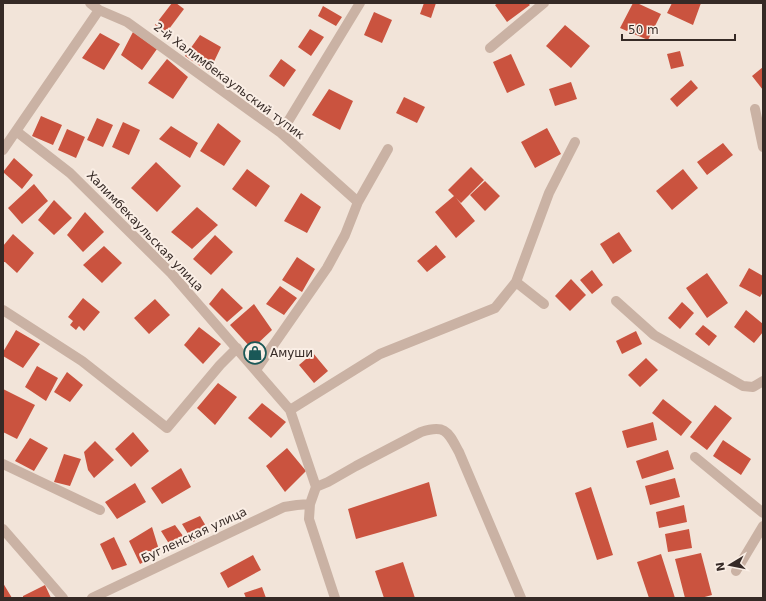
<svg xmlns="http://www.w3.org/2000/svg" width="766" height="601" font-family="'DejaVu Sans',sans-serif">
<rect width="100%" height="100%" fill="#f2e4d9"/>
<path fill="#ca533f" d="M 172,3 L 176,3 L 184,9 L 166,33 L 155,25 Z
M 424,3 L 436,3 L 431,18 L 420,14 Z
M 498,3 L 528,3 L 530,5 L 507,22 L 495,5 Z
M 633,3 L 637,3 L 661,14 L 648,40 L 620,28 Z
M 672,3 L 701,3 L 693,25 L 667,13 Z
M 323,6 L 342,17 L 336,26 L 318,16 Z
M 374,12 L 392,20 L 382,43 L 364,35 Z
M 565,25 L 590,46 L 571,68 L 546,46 Z
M 310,29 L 324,37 L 311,56 L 298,47 Z
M 133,32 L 157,49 L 142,70 L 121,55 Z
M 100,33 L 120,44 L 104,70 L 82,58 Z
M 200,35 L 221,47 L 209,72 L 185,56 Z
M 680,51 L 684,66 L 671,69 L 667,54 Z
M 511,54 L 525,85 L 507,93 L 493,62 Z
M 167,59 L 188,77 L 173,99 L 148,83 Z
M 281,59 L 296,70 L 284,87 L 269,76 Z
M 763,67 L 763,90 L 752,76 Z
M 691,80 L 698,88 L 677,107 L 670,99 Z
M 571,82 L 577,99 L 555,106 L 549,89 Z
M 329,89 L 353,101 L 340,130 L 312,115 Z
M 404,97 L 425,107 L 417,123 L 396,113 Z
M 41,116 L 62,125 L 53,145 L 32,136 Z
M 97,118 L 113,125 L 103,147 L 87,140 Z
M 123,122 L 140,130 L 129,155 L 112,147 Z
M 218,123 L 241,141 L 224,166 L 200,151 Z
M 171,126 L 198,143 L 190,158 L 159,139 Z
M 547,128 L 561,154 L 535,168 L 521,142 Z
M 67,129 L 85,137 L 76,158 L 58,150 Z
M 723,143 L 733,155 L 707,175 L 697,162 Z
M 14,158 L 33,175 L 22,189 L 3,172 Z
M 156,162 L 181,186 L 157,212 L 131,188 Z
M 471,167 L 484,180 L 461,203 L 456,198 L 475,221 L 456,238 L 435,212 L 454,196 L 448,190 Z
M 247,169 L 270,186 L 256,207 L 232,189 Z
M 683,169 L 698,188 L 672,210 L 656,191 Z
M 485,181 L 500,196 L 485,211 L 470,195 Z
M 34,184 L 48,201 L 22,224 L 8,208 Z
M 301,193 L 321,207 L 307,233 L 284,221 Z
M 54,200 L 72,218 L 54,235 L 38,220 Z
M 197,207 L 218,225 L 192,249 L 171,232 Z
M 85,212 L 104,232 L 83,252 L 67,235 Z
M 619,232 L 632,251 L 613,264 L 600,244 Z
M 13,234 L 34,253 L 17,273 L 5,262 L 3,262 L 3,246 Z
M 215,235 L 233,252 L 211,275 L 193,259 Z
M 436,245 L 446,257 L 427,272 L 417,261 Z
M 104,246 L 122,263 L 102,283 L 83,265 Z
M 297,257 L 315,269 L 302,292 L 282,280 Z
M 749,268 L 763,276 L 763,292 L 760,297 L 739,286 Z
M 592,270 L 603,285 L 592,294 L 580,280 Z
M 707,273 L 728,303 L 707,318 L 686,288 Z
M 571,279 L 586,295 L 570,311 L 555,296 Z
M 280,286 L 297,298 L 284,315 L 266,304 Z
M 222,288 L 243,308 L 227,322 L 209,304 Z
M 83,298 L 100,312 L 84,331 L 79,326 L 76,330 L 70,325 L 73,321 L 68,317 Z
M 155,299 L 170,315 L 149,334 L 134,318 Z
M 682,302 L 694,313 L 680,329 L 668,318 Z
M 254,304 L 272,330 L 252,349 L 230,325 Z
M 746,310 L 763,324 L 763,332 L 754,343 L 734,327 Z
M 703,325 L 717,336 L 709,346 L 695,334 Z
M 199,327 L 221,344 L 203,364 L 184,345 Z
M 16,330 L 40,344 L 23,368 L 3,356 L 3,352 Z
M 636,331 L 642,344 L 622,354 L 616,341 Z
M 313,353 L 328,371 L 314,383 L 299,365 Z
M 646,358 L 658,370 L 640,387 L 628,375 Z
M 37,366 L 58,378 L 46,401 L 25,387 Z
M 67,372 L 83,385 L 70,402 L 54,392 Z
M 218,383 L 237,397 L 215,425 L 197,408 Z
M 3,389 L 35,405 L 17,439 L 3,432 Z
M 663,399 L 692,422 L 681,436 L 652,413 Z
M 262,403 L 286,422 L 271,438 L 248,418 Z
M 715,405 L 732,418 L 707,450 L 690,437 Z
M 653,422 L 657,440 L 627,448 L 622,431 Z
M 133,432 L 149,451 L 131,467 L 115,449 Z
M 30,438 L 48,448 L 34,471 L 15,461 Z
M 723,440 L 751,459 L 741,475 L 713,456 Z
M 95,441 L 114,460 L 94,478 L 88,470 L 84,452 Z
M 287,448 L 306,471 L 285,492 L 266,466 Z
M 668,450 L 674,469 L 642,479 L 636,461 Z
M 64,454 L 81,459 L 70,486 L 54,482 Z
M 181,468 L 191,487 L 162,504 L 151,488 Z
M 675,478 L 680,497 L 650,505 L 645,486 Z
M 429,482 L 437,516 L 356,539 L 348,509 Z
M 135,483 L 146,502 L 117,519 L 105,502 Z
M 591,487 L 613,555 L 597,560 L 575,493 Z
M 684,505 L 687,522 L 659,528 L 656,512 Z
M 200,516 L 210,533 L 193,542 L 182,524 Z
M 175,525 L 186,540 L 173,550 L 161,531 Z
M 152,527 L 160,553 L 140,564 L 129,541 Z
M 689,529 L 692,548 L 668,552 L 665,534 Z
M 114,537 L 127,565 L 112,570 L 100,544 Z
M 701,553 L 712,595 L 701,598 L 685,598 L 675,559 Z
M 661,554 L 675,598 L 649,598 L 637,562 Z
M 253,555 L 261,570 L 228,588 L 220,573 Z
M 403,562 L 415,598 L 384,598 L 375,571 Z
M 3,583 L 12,598 L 3,598 Z
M 45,585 L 51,598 L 23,598 L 23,596 Z
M 262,587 L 266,598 L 246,598 L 244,593 Z"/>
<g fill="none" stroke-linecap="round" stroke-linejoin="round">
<path stroke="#cab2a4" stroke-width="10" d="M 90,3 L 99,10 L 127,22 L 281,133 L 358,202 L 345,235 L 327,268 L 256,370
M 490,48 L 544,3
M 755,109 L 763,147
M 16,131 L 70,173 L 171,273 L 290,410 L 316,487 L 310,504 L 309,519 L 335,598
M 281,133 L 360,3
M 3,150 L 99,10
M 358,202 L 388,149
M 516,282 L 544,304
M 616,301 L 654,335 L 743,386 L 753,387 L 763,381
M 3,310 L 82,361 L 167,428 L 220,365 L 237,348
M 290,410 L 380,354 L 495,308 L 516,282 L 549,193 L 575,142
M 695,457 L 763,513
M 3,464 L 100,510
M 316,487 L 328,482 L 356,466 L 421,432 C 446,424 448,432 459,452 L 521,598
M 3,529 L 63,598
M 736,571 L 763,526
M 92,598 L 284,507 L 297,505 L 310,504"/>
</g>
<defs>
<g id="shop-ring" transform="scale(1.15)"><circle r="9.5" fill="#faeee5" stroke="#1a5857" stroke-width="1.5"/><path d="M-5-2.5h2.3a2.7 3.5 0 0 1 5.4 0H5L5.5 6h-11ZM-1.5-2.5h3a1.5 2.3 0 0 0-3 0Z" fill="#1a5857"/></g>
</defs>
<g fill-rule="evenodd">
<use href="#shop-ring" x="255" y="353"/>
</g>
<g text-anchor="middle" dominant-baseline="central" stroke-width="4" stroke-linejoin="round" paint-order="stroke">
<g font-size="12" fill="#362a26" stroke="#faeee5">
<text transform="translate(229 81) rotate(37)">2-й Халимбекаульский тупик</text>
<text transform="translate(145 231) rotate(46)">Халимбекаульская улица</text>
<text transform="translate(194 535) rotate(-25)">Бугленская улица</text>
</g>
<g font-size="12" fill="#362a26" stroke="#faeee5" text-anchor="start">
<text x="270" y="353">Амуши</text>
</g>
</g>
<rect width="766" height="601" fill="none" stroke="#362a26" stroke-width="8"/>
<g transform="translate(730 565) rotate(260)" stroke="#faeee5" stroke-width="3" paint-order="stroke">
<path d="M0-3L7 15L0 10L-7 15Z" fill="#362a26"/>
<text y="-6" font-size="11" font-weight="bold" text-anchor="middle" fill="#362a26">N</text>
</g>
<path d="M622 34v6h113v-6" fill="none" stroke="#362a26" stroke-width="2"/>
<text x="628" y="34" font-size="12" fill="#362a26" stroke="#faeee5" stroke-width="3" paint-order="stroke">50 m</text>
</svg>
